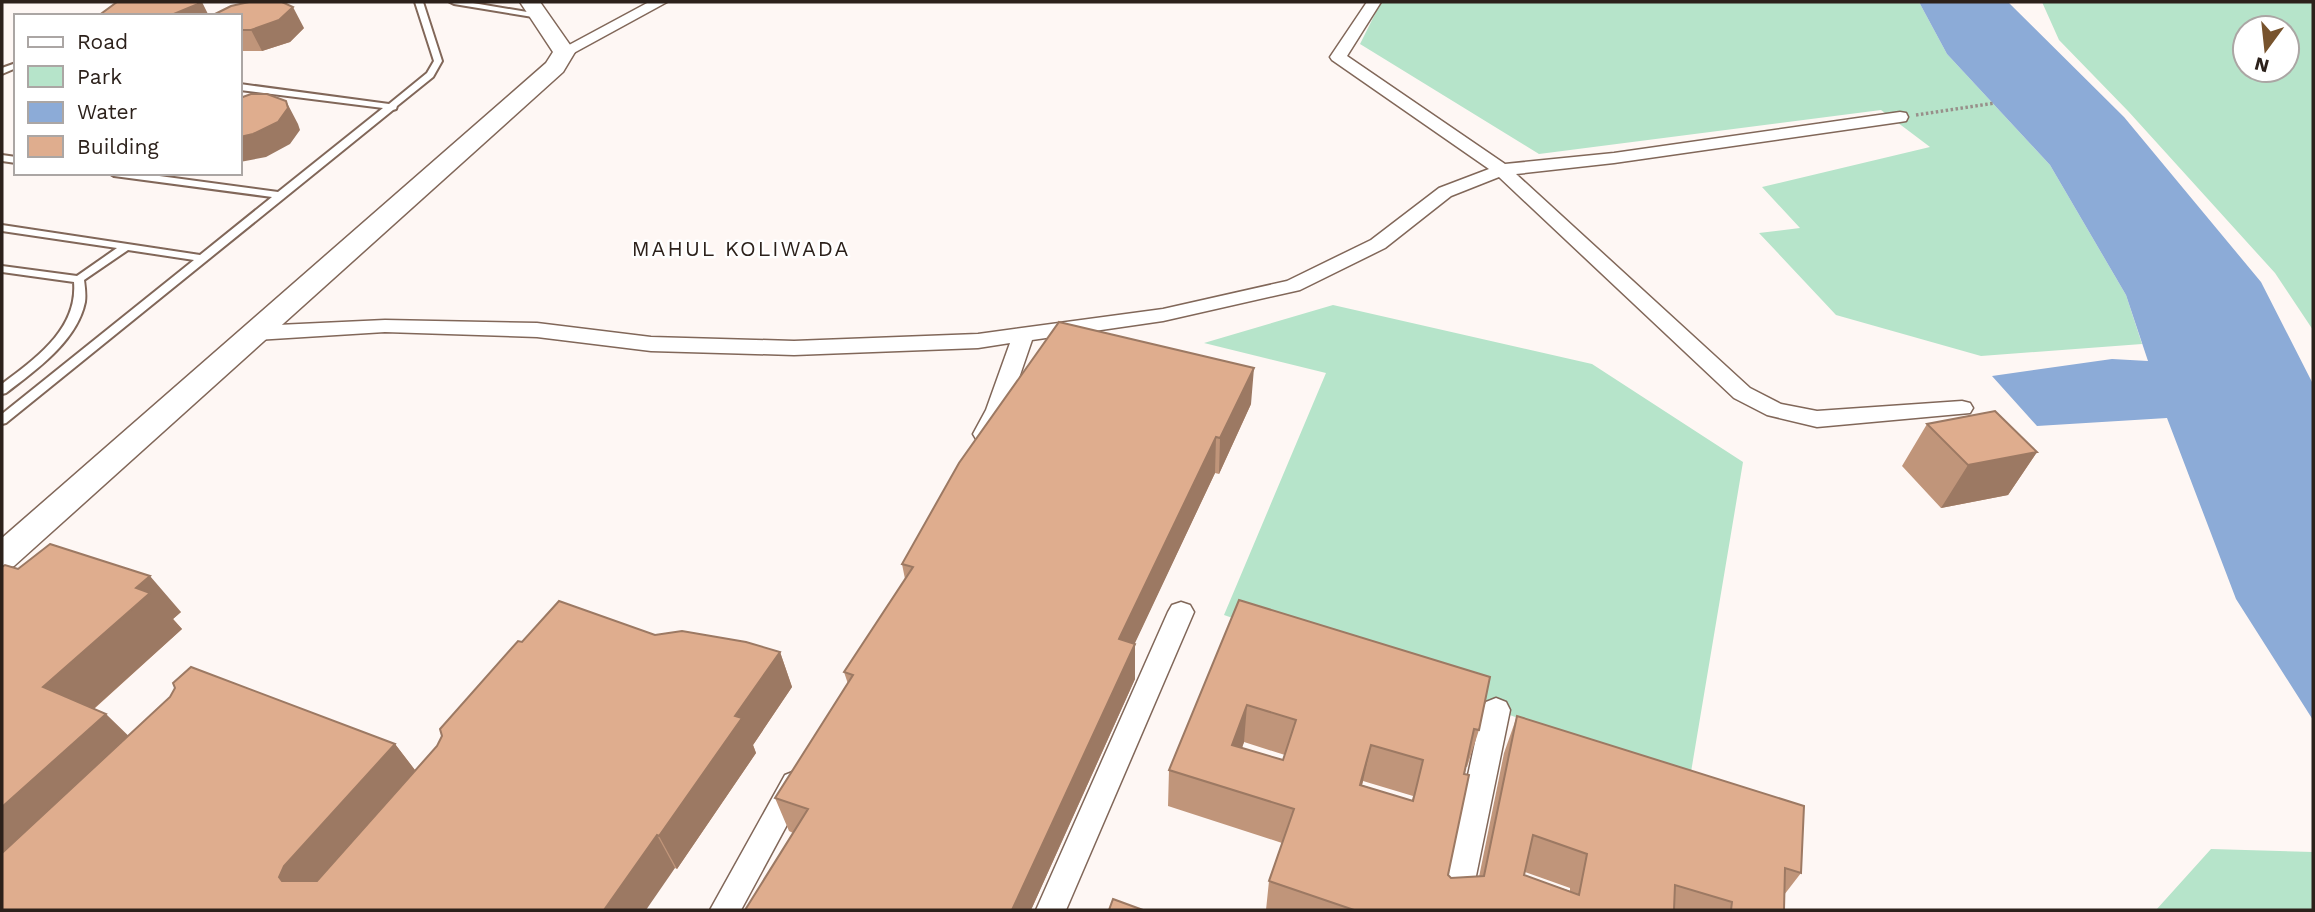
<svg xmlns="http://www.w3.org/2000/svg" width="2315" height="912" font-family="'Work Sans',sans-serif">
<rect width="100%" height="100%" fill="#fef7f4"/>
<path fill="#b6e4ca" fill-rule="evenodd" d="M 1381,2 L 1919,2 L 1947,54 L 2050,165 L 2126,295 L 2142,344 L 1981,356 L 1836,315 L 1759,233 L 1800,228 L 1762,187 L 1930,147 L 1881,110 L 1539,154 L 1360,44 Z
M 2042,2 L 2313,2 L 2313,330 L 2275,273 L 2128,111 L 2059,40 ZM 2245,28 L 2287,28 L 2287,70 L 2245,70 Z
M 1333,305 L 1592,364 L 1743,462 L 1690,778 L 1224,615 L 1326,373 L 1204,343 Z
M 2211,849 L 2313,852 L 2313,910 L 2156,910 Z"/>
<path fill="#8cabd7" d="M 1919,2 L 2008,2 L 2124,117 L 2261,282 L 2313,384 L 2313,720 L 2236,599 L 2167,418 L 2037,426 L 1992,376 L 2112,359 L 2148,361 L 2126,295 L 2050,165 L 1947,54 Z"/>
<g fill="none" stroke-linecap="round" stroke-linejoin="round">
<g stroke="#816759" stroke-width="4">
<path id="lane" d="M 415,2 L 423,2 L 442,61 L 433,77 L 397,106 L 396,109 L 393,110 L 6,423 L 2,424 L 2,414 L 194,260 L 128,250 L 84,280 C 85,287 86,295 85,302 C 77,341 36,370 6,393 L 2,394 L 2,384 C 36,358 78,329 74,282 L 2,272 L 2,266 L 77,276 L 117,248 L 2,231 L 2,225 L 200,255 L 272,197 L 114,176 L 109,173 L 137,173 L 278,192 L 383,108 L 240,90 L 240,84 L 389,104 L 427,73 L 434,61 Z
M 450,2 L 467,2 L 539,14 L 543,16 L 539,18 L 454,4 Z
M 16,63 L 16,68 L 2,74 L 2,68 Z
M 2,155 L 16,157 L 16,163 L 2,161 Z"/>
</g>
<g stroke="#816759" stroke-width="3">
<path id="street" d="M 649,2 L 667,2 L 570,55 L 564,57 L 556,52 Z
M 1367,2 L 1381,2 L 1347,56 L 1505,164 L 1614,153 L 1900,112 L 1906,113 L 1908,117 L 1906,121 L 1900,122 L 1614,163 L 1516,174 L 1750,388 L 1781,404 L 1817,411 L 1962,401 L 1970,403 L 1973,408 L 1970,413 L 1817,427 L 1767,415 L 1734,398 L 1499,177 L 1451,196 L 1385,248 L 1300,290 L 1163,321 L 1032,340 L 1008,410 L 992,439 L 984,442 L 976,439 L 973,434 L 986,410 L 1010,343 L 978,348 L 794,355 L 651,351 L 537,337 L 385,332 L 256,340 L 249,338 L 246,333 L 249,328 L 256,326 L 385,320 L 537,323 L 651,337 L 794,341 L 978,334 L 1163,309 L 1287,281 L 1371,240 L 1439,188 L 1489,169 L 1332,60 L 1330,57 Z
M 1181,602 L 1190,605 L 1194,612 L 1066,910 L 1036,910 L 1168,612 L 1172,605 Z
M 1496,698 L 1506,702 L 1510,710 L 1469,910 L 1439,910 L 1482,710 L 1486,702 Z
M 795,771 L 805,775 L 809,784 L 741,910 L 710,910 L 785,775 Z"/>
</g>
<g stroke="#816759" stroke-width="3">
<path id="secondary" d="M 520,2 L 540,2 L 575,52 L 563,72 L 14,566 L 2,570 L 2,538 L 546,63 L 553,52 Z"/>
</g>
<path stroke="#988f8a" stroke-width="3.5" stroke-dasharray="2.5 2.5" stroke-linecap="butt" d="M 1916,115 L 1995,103"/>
<use href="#lane" fill="#fff" fill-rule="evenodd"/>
<use href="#street" fill="#fff" fill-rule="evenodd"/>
<use href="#secondary" fill="#fff" fill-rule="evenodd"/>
</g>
<path fill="#c0957a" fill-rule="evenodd" d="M 240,16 L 304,28 L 290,42 L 262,51 L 240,51 Z
M 1251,404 L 1219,474 L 1215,473 L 1134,644 L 1135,679 L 1031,910 L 745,910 L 793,833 L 789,831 L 775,798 L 848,684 L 844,672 L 905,579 L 902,564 Z
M 1927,424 L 2037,452 L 2008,495 L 1941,508 L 1902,466 Z
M 18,569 L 181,612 L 173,619 L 182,629 L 94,709 L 128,736 L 395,744 L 415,770 L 437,746 L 522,642 L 655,635 L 780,652 L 792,687 L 753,745 L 756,753 L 677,869 L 675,868 L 2,910 Z
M 1239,600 L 1479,730 L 1467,767 L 1466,767 L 1448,875 L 1451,878 L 1479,877 L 1504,753 L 1517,716 L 1801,873 L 1784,895 L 1784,910 L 1266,910 L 1269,881 L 1282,843 L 1168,806 L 1169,770 ZM 1244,742 L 1285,755 L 1283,760 L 1242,748 ZM 1363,781 L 1413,796 L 1412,801 L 1362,785 ZM 1525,872 L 1570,888 L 1570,891 L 1524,875 Z"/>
<path fill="#9c7963" d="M 198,2 L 202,2 L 209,16 L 169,16 Z
M 293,7 L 304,28 L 290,42 L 262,51 L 251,30 Z
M 286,101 L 298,124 L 300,130 L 290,144 L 266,157 L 240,162 L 240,137 Z
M 1254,368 L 1251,404 L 1219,474 L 1220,438 Z
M 1216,437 L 1215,473 L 1120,675 L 1119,639 Z
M 2037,452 L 2008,495 L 1941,508 L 1968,465 Z
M 150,576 L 181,612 L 173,619 L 182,629 L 79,722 L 43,687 L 136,588 Z
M 1135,644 L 1135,679 L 1031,910 L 1012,910 Z
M 780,652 L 792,687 L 753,745 L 756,753 L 677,869 L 659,836 L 735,716 Z
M 1247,705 L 1244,742 L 1230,781 L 1232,745 Z
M 106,714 L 141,748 L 2,879 L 2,807 Z
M 395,744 L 421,778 L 316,898 L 282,881 L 279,877 L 284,866 Z
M 1371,745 L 1363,781 L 1352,821 L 1360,785 Z
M 657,835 L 675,868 L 646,910 L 604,910 Z"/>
<path fill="#dfad8e" stroke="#9c7963" stroke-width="2" fill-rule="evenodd" d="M 117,2 L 198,2 L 198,4 L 169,16 L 98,16 Z
M 249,2 L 282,2 L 293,7 L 279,20 L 251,30 L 240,30 L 240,16 L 211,16 L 231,6 Z
M 251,94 L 267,94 L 286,101 L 288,108 L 278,122 L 253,134 L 240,137 L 240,98 Z
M 1059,322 L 1254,368 L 1220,438 L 1216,437 L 1119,639 L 1135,644 L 1012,910 L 745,910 L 808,809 L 775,798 L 853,675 L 844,672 L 913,567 L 902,564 L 959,463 Z
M 1995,411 L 2037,452 L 1968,465 L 1927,424 Z
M 50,544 L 150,576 L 136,588 L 150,593 L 43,687 L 106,714 L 2,807 L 2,567 L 5,565 L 18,569 Z
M 1239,600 L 1490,677 L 1479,730 L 1474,729 L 1464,774 L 1469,775 L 1448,875 L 1451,878 L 1484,876 L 1517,716 L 1804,806 L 1801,873 L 1785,868 L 1784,910 L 1731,910 L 1732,902 L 1675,885 L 1674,910 L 1354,910 L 1269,881 L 1294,809 L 1169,770 ZM 1247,705 L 1296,720 L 1283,760 L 1232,745 ZM 1371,745 L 1423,760 L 1413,801 L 1360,785 ZM 1533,835 L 1587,854 L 1579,895 L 1524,875 Z
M 559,601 L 655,635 L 682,631 L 746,642 L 780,652 L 735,716 L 742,718 L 659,836 L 657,835 L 604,910 L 2,910 L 2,853 L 170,697 L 175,688 L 173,683 L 191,667 L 395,744 L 284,866 L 279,877 L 282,881 L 317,881 L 437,746 L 442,736 L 440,729 L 518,641 L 522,642 Z
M 1113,899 L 1143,910 L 1109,910 Z"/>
<g text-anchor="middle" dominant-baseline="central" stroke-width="5" stroke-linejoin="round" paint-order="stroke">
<g font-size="21" letter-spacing="2" fill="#2c211b" stroke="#fff">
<text x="741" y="248">MAHUL KOLIWADA</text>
</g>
</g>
<rect width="2315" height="912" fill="none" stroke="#2c211b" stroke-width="7"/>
<rect x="14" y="14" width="228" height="161" fill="#ffffff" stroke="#aba6a4" stroke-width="2"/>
<rect x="28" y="37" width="35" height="10" fill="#ffffff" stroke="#aba6a4" stroke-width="2"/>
<text x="77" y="49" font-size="21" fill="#2c211b">Road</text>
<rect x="28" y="66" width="35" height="21" fill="#b6e4ca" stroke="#aba6a4" stroke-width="2"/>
<text x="77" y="84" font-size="21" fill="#2c211b">Park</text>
<rect x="28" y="102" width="35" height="21" fill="#8cabd7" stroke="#aba6a4" stroke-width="2"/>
<text x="77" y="119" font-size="21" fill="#2c211b">Water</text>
<rect x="28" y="136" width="35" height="21" fill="#dfad8e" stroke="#aba6a4" stroke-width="2"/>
<text x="77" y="154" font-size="21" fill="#2c211b">Building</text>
<g transform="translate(2266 49) rotate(195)"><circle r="33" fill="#ffffff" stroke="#aba6a4" stroke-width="2"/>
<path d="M0-5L12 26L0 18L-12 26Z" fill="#77532d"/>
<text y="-10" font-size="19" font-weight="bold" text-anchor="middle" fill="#2c211b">N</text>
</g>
</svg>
